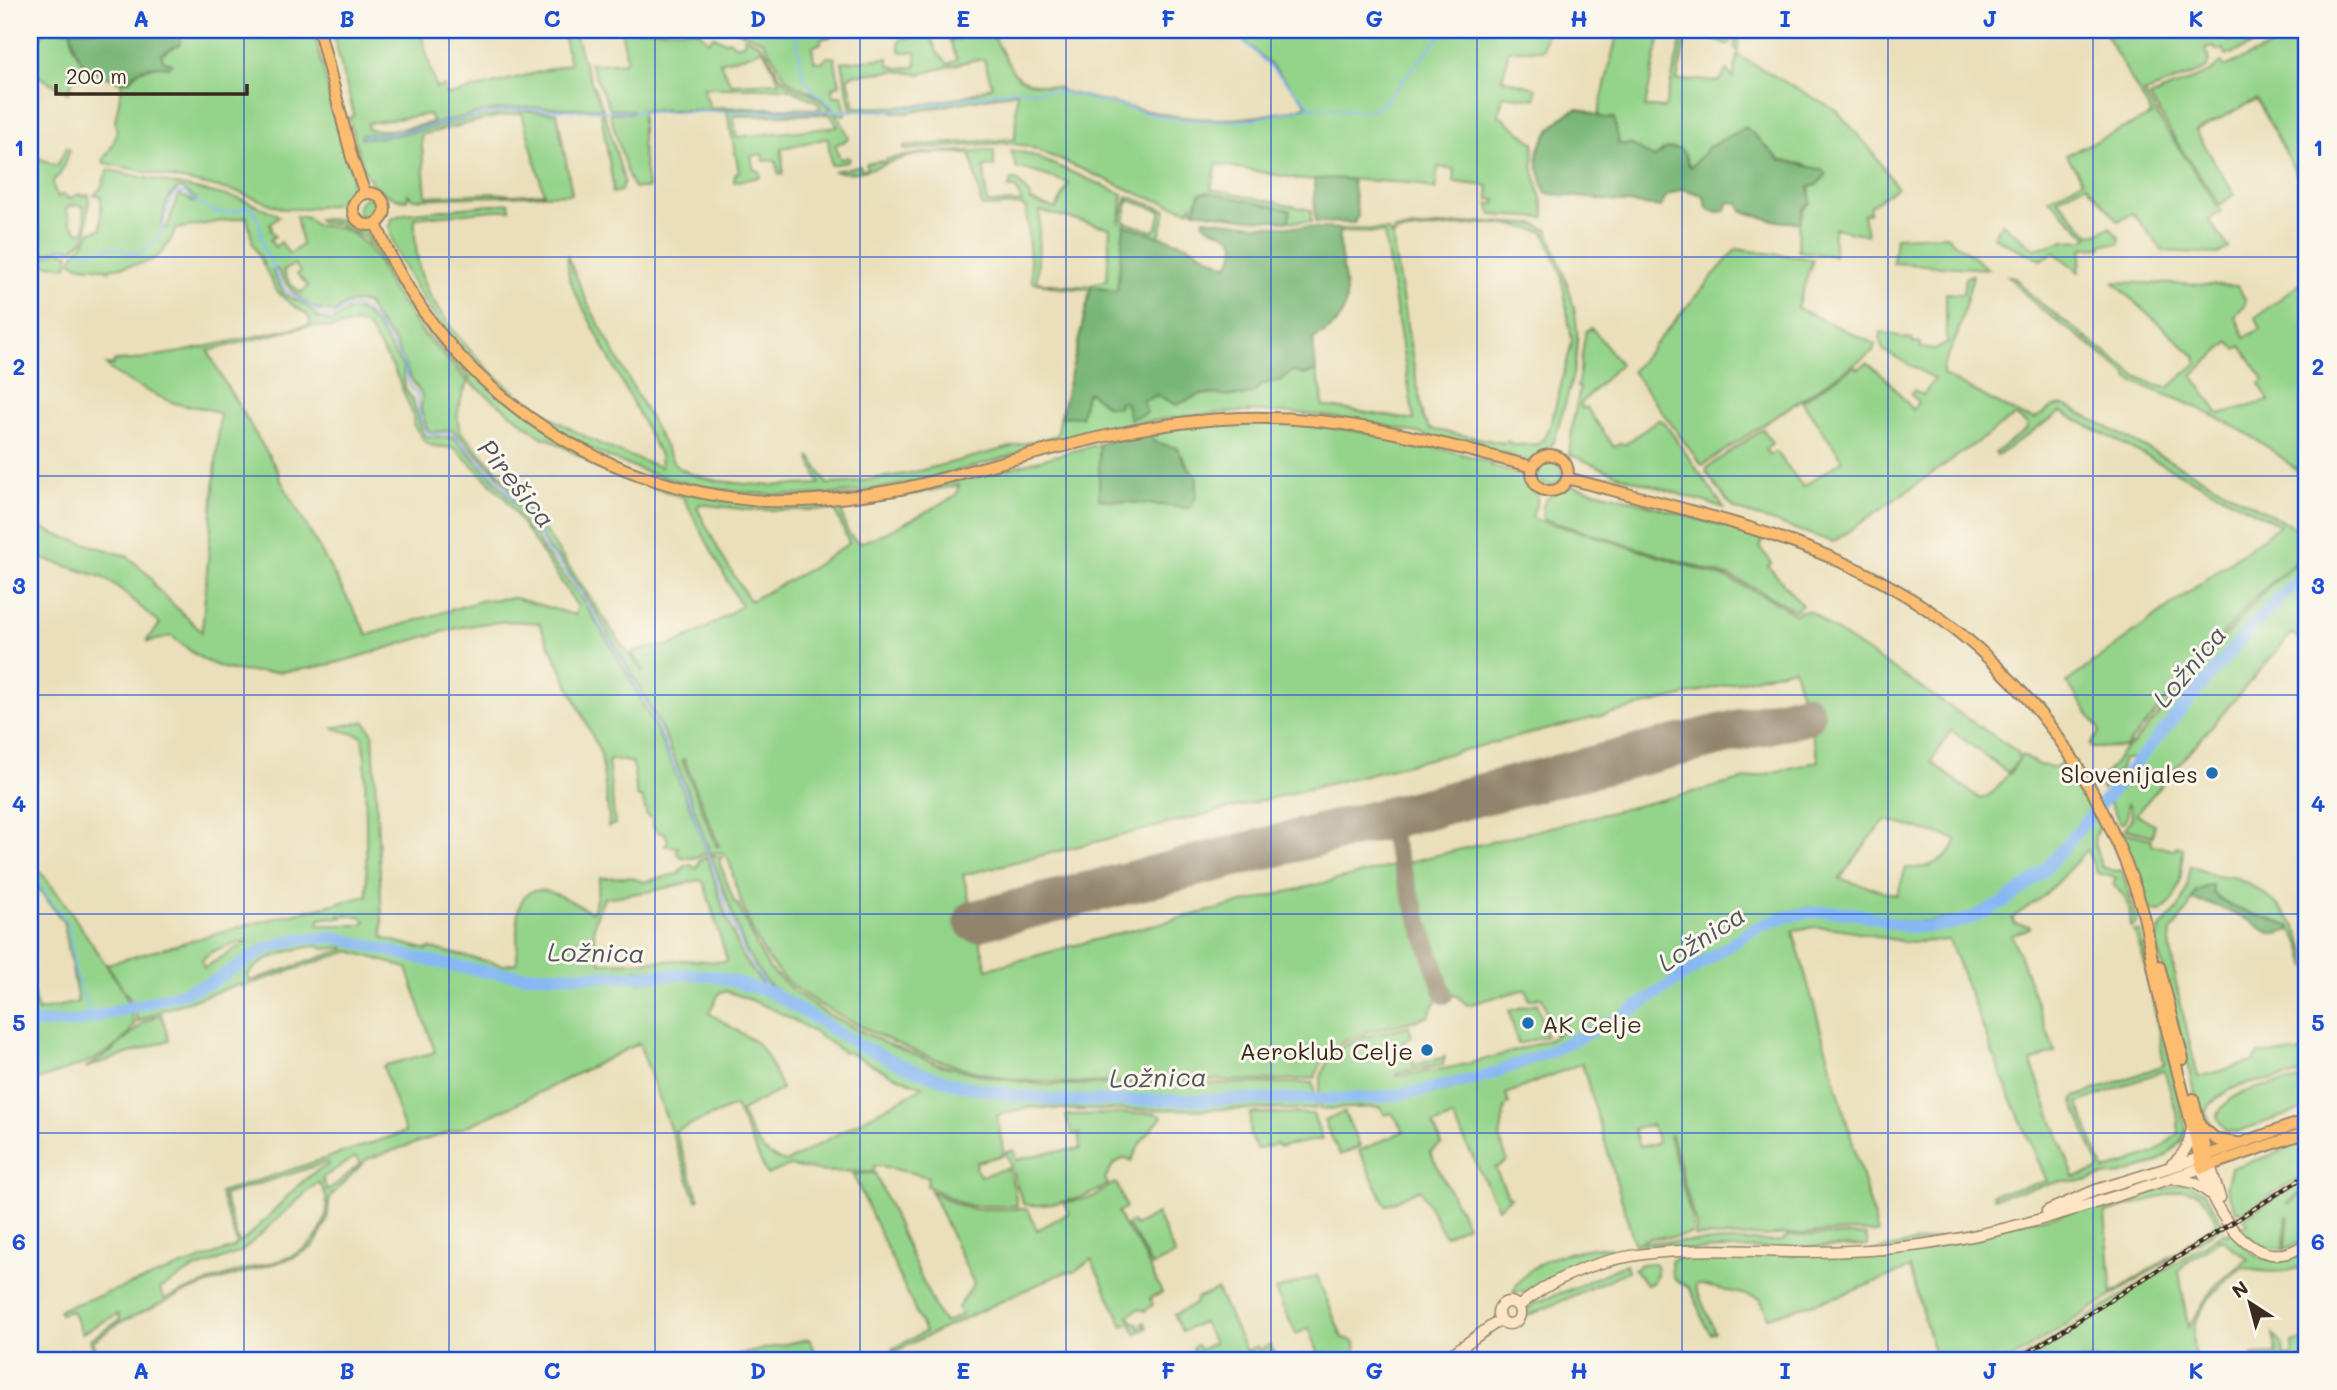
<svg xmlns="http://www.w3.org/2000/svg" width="2337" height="1390" font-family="Mali,sans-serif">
<rect width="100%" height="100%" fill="#fbf7ec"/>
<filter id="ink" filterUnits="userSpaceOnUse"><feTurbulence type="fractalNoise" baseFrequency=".0143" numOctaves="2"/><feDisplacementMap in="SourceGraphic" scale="14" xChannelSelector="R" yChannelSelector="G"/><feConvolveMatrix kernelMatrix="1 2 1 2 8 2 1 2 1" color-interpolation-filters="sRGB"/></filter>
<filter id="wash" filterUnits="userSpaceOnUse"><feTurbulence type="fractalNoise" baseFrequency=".00686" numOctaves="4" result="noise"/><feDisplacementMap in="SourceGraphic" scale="28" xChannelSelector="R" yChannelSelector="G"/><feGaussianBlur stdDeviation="1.57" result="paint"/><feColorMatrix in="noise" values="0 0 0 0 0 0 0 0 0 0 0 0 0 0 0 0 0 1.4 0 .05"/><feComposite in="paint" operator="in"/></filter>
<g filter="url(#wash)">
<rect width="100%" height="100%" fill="#eadfba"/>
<path fill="#94d48a" stroke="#687f54" stroke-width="2" fill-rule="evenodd" d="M 44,30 L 71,30 L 73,46 L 83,64 L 79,79 L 73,78 L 68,93 L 38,76 L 30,94 L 30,34 L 38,40 L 42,37 Z
M 188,30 L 314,30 L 338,132 L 353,178 L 351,180 L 352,194 L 349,200 L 342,203 L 304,209 L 284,209 L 238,192 L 104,163 L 103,160 C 111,148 120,136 115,121 L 122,87 L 120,82 L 129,81 L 138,71 L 159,66 L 163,60 L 161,54 Z
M 332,30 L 420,30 L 436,88 L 444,86 L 446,94 L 450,95 L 570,64 L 562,30 L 574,30 L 585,67 L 603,109 L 520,107 L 484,112 L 398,132 L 361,135 L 361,138 C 410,137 454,120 502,112 C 520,109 539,112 557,113 L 572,194 L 413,199 L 408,194 L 407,200 C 360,195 361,154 349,118 L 354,115 ZM 522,113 L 544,193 L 512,195 L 494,193 L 426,196 L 421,135 L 495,117 ZM 429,114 L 433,122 C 413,128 387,132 367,129 L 368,123 Z
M 621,30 L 697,30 L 709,41 L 713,36 L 725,42 L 729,40 L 736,46 L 745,43 L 744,37 C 775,46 767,67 787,83 C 794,89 803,91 811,94 C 828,102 844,122 849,139 L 835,145 L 840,159 L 848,157 L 850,159 L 847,162 L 831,165 L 828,138 L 782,148 L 783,174 L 779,175 L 775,160 L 764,161 L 762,154 L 751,156 L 754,170 L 759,171 L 760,177 L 734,182 L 735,174 L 739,172 L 727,111 L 829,112 L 829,110 L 642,110 L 642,146 L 648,188 L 634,188 L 628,176 L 610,113 L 632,113 L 633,110 L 610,109 L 589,62 L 599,64 L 625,62 L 627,59 ZM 763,49 L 780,82 L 731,84 L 720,62 L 746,56 ZM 703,88 L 786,88 L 814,100 L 821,106 L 817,109 L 710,107 ZM 830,114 L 838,127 L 736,137 L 734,116 Z
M 736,30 L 824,31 L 830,37 L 821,39 L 821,43 L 812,47 L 814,61 L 822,62 L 828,57 L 834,57 L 840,85 L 832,87 L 833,96 L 842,96 L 846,112 L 844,115 L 837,113 L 816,94 L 793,84 L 786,78 L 763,41 Z
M 977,30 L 990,30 L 1012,70 L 1019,78 L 1031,83 L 1059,88 L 1062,91 C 1133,108 1197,129 1271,114 C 1283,112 1297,111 1307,104 L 1274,68 L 1237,35 L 1225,39 L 1220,37 L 1219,30 L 1543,30 L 1546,33 L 1543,50 L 1508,50 L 1507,61 L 1502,79 L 1536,88 L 1535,99 L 1503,95 L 1499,115 L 1534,143 L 1533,166 L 1545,215 L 1543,218 L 1492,215 L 1488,204 L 1495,204 L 1496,200 L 1489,199 L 1488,186 L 1454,182 L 1455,170 L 1438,167 L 1435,190 L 1414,183 L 1392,182 L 1328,178 L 1304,180 L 1217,164 L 1211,189 L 1311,210 L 1311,222 L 1289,221 L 1289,210 L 1207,192 L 1196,201 L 1195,211 L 1192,210 L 1192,205 L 1188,210 L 1144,196 L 1028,146 L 1004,143 L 904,150 L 904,146 L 1015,139 L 1017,92 L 906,113 L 878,110 L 851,111 L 842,62 L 888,58 L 889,65 L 897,68 L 916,67 L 916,52 L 901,52 C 898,47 897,42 903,38 L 931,37 L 937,52 L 948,64 L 957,59 L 949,38 L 958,40 L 960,35 L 974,37 ZM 973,60 L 984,60 L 992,85 L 991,87 C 952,104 898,109 855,107 L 848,78 L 851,75 L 896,71 L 921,74 Z
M 1618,30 L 1661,30 L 1645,107 L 1665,108 L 1683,32 L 1687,33 L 1677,80 L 1720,81 L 1727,70 L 1733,78 L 1737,55 L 1837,111 L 1868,146 L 1897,187 L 1870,206 L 1869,213 L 1863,215 L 1867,235 L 1834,228 L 1834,256 L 1798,251 C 1799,236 1796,214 1809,204 L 1809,187 L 1816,185 L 1825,177 L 1806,165 L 1780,160 L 1746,128 L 1709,147 L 1691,167 L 1687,163 L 1686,158 L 1663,150 L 1654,159 L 1630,144 L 1619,144 L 1614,118 L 1606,120 L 1598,115 Z
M 1690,30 L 1739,30 L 1738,52 L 1734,46 L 1736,39 L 1732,38 L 1729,45 L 1726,45 Z
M 2103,30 L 2209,30 L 2211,35 L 2221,34 L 2229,41 L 2260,32 L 2263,41 L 2226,56 L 2224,49 L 2216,51 L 2214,47 L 2206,49 L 2209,61 L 2206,69 L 2144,93 L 2162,123 L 2221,211 L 2209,220 L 2229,248 L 2218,254 L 2163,251 L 2133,213 L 2118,221 L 2086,184 L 2057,199 L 2090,235 L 2100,233 L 2110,227 L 2120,239 L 2119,244 L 2102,244 L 2102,247 L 2083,248 L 2079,272 L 2054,252 L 2041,260 L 1993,237 L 2002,223 L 2035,249 L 2065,241 L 2084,240 L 2088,237 L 2049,199 L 2083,180 L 2066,155 L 2152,115 Z
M 2286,30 L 2293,30 L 2304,74 L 2307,73 L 2307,194 L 2257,99 L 2196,131 L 2234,194 L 2220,205 L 2180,147 L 2150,97 L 2210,72 L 2222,62 L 2224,67 L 2289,39 Z
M 601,113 L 604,113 L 607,121 L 624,181 L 621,191 L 612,193 L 613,185 Z
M 66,148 L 70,150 L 60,174 L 53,181 L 54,189 L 58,197 L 64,194 L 68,199 L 79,194 L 83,196 L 89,195 L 87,233 L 83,240 L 72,249 C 52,242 47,266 30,242 L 30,154 L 57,166 ZM 80,205 L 83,206 L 86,230 L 78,232 L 75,227 L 72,226 L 66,209 L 70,206 Z
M 994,150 L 994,166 L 984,167 L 987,203 L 1022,202 L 1016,188 L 1009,188 L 1011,180 L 1017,180 L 1031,197 L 1031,201 L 1056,209 L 1069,183 L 1022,168 L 1017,169 L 1011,150 L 1029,154 L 1123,194 L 1119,224 L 1127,196 L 1166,210 L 1159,237 L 1124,226 L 1117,291 L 1091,287 L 1089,289 L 1059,288 L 1032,282 L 1026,209 L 1022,205 L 982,207 L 971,155 C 951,150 923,153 904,158 C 880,165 858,177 833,171 L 860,166 L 862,170 L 865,170 L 867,168 L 866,164 L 880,161 L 884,163 L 887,159 L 924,153 ZM 1128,200 L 1161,211 L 1156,230 L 1153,231 L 1124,222 ZM 1040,211 L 1110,228 L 1107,279 C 1086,291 1060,285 1037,282 Z
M 110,170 L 241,199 L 275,213 L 279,217 L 270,224 L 272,228 L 270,230 L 275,236 L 270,240 L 275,247 L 281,242 L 289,254 L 302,245 L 296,216 L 308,218 L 315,225 L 337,227 L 353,234 L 364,243 L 376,258 L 392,290 L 425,336 L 468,381 C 461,398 454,413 460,431 L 518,493 L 545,531 L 624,648 L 643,672 L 645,670 L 631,654 C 643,646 659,649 673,644 C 697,635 720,620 741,606 L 683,497 C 635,484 590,464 548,438 L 543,438 L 471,383 L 468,376 L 439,347 L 417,319 L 393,285 L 376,252 L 365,238 L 338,224 L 321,222 L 318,219 C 343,218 360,222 376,244 L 378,243 L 404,291 L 448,348 L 582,455 L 618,472 L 658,486 L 724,501 L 897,494 L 999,471 L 1099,444 L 1099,499 L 1189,508 C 1206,480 1191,472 1177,448 L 1154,442 L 1148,435 L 1148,432 C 1173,429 1198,424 1223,422 C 1315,418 1403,437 1490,462 L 1490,465 L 1525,477 L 1535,493 L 1538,492 L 1537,502 L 1532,517 L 1534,519 L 1598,537 L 1729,579 L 1765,596 L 1795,614 C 1809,605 1816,616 1827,625 L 2018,752 L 2019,759 L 2008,773 L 2010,774 L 2022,755 L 2039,765 L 2058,768 L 2059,764 L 2068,759 L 2096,806 C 2052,858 2019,907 1948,919 C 1934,921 1918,923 1905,921 C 1846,911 1819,895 1760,922 C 1667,983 1577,1049 1468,1078 C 1419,1091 1370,1094 1319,1096 C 1319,1040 1365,1037 1409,1026 L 1412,1037 L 1403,1042 L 1407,1047 L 1414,1065 L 1445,1057 L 1443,1065 L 1397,1073 L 1396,1076 C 1451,1070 1495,1058 1548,1040 C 1556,1036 1561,1032 1566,1024 L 1563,1024 L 1560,1018 L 1558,1019 L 1561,1027 L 1554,1034 L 1542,997 L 1529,1000 L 1526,989 L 1467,1005 L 1457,996 L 1447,994 L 1421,912 L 1415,913 L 1442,996 L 1433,1005 L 1429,1016 C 1389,1031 1329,1028 1315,1078 C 1272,1083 1227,1079 1183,1080 C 1132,1081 1081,1085 1030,1081 C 973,1076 915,1054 864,1028 C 836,1014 807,1000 784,978 C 760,955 747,920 737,890 C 732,878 733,860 722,852 L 710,853 L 689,794 L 663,732 L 643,693 L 597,614 L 561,561 L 548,549 L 531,516 L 496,473 L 453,430 L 432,432 L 427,429 L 421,410 L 422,397 L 420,392 L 410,377 L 395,343 L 375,318 L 368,304 C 355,300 344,303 336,312 C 308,312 289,291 277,269 L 272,271 L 284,294 L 307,306 L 319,318 L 332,322 L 347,311 L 357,310 L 365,314 L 377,327 L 403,367 L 405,388 L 413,401 L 423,433 L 427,437 L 453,437 C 478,462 503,488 525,516 C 533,526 536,539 543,549 C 554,565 568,579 579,596 C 633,675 675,762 707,853 C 697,858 686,861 677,854 L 678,847 L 665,846 L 668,841 L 665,833 L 658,832 L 654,828 L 652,818 L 647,816 L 642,797 L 637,797 L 633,763 C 625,761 616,758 608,761 L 615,824 L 608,827 L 609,819 L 601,754 L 539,623 C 445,611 362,672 268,672 C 251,672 231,672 215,665 C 198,659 185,646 171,636 L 148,642 L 147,640 L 160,624 L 119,588 L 102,577 L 30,555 L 30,521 L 54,534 L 127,556 L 151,577 L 155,587 L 202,632 L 220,414 C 206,406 193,408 178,404 C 164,400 114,376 106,365 L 114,365 L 114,361 L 133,360 L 186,351 L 308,325 L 311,322 L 307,315 L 286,300 L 276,290 L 253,244 L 247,217 L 176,229 C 159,267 147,262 109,269 L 109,271 C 97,263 82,271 71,261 C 75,249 87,244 90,232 L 101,229 L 101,196 L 94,195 L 101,188 L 107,171 ZM 178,189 L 183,189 L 196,199 L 194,202 L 180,195 L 177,197 L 167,228 L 162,227 C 163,214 165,196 178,189 ZM 295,264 L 300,272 L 297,274 L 308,286 L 301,293 L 290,283 L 283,271 ZM 355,323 L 367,326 L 394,369 L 413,415 L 413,424 L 425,442 L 433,446 L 455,448 L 505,498 L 578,607 L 575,615 L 515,598 L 484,600 L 368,635 L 279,477 L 278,471 L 222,378 L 208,351 L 308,326 L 333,328 ZM 959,485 L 956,495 L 949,500 L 887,532 L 860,543 C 847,538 843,521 842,508 ZM 699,504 L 750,510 L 835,510 L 849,543 L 812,568 L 750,601 L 723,558 L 697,508 ZM 1794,668 L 1819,761 L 1124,932 L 987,969 L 963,875 ZM 1951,730 L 2008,773 C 2001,784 1994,795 1980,799 L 1931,762 ZM 684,759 L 719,846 L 717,847 L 682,760 ZM 1886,820 L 1956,839 C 1951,862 1926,869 1906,868 L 1897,895 L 1840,879 L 1870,838 Z
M358 209a12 12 0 1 1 24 0a12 12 0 1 1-24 0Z
M 509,203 L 510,210 L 495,210 L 415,218 C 414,239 417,267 425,286 C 432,303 444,317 454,331 C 506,398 581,442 661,467 L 660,455 L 575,292 L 569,277 L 567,255 L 587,302 L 674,463 C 696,488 787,486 820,484 L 809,457 L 811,457 L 827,484 L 849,483 L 911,473 L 1057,435 L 1061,416 L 1081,417 L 1086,394 L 1089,392 L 1107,406 L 1125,401 L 1130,418 L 1143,400 L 1158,394 L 1176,405 L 1201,394 L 1244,396 L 1254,392 L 1262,384 L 1281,380 L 1292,371 L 1305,375 L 1316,371 L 1322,393 L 1323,406 L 1414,420 L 1384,233 L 1340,232 L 1340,229 L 1388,230 L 1390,235 L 1394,234 L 1394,230 L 1480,222 L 1534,224 L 1548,230 C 1558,261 1575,296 1577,330 C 1580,367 1563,407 1554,442 L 1546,452 L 1531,460 C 1517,460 1502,453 1488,449 C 1471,445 1454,442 1438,438 C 1373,422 1308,410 1241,412 C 1207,413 1172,417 1139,423 C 1061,436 986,467 909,483 C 799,506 684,498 584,445 C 534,419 484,382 450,337 C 433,315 383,245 391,219 L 404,214 ZM 1479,224 L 1506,224 L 1544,232 L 1561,273 L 1572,342 L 1552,420 L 1546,436 L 1538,444 L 1514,445 L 1508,441 L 1504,443 L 1430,429 L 1423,418 L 1394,251 L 1393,236 L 1399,232 Z
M 1945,235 L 1988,269 L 1893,263 L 1896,237 Z
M 1736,249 L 1813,259 L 1797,308 L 1875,344 L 1873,351 L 1857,362 L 1703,465 L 1700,463 L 1632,371 Z
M 60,251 L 69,254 L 67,267 L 30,263 L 30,252 C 38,261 51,255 60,251 Z
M 1971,275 L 1973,275 L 1957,336 L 1943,367 L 1943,375 L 2022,416 L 2035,419 C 2046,411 2055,402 2069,407 L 2307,534 L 2307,553 L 2257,595 L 2126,747 L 2092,748 L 2090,745 L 2100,731 L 2067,682 L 2280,525 L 2061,412 L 1997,456 L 1995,453 L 2027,429 L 2027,424 L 2015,416 L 1833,542 L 1735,509 L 1727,501 L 1706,472 L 1708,467 L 1763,429 L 1772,443 L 1765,450 L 1770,455 L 1776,451 L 1803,487 L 1843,460 L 1802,401 L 1855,366 L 1858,369 L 1867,363 L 1884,376 L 1913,410 L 1918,402 L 1911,394 L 1914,390 L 1923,395 L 1935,379 L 1883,350 L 1880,340 L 1881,332 L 1899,336 L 1900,338 L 1912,339 L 1913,343 L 1920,343 L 1921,348 L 1936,349 L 1948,343 L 1946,337 L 1946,293 L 1963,294 L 1965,278 Z
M 2008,276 L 2014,277 L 2033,297 L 2136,376 L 2155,385 L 2168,388 L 2197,363 L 2195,356 L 2113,282 L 2238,286 L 2245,299 L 2245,304 L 2235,316 L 2245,337 L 2261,329 L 2256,317 L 2307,278 L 2307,480 C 2272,445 2230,422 2184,402 C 2166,394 2146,389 2129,379 L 2125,373 L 2105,357 L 2035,304 ZM 2230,342 L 2236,349 L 2241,346 L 2264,380 L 2260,384 L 2269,401 L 2219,414 L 2192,375 Z
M 1592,328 L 1620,364 L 1582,402 L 1580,405 L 1582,409 L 1586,407 L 1614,447 L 1621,443 L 1624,445 L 1658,420 L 1663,421 L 1724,508 L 1621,476 L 1569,454 L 1573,421 L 1580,388 L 1577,387 C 1581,369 1582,350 1586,331 Z
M1538 473a12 12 0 1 1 24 0a12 12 0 1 1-24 0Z
M 1569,485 L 1627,499 L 1753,534 L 1763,540 L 1760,548 L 1772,563 L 1768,566 L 1802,605 L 1795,610 L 1792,609 L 1755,588 L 1731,577 L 1543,519 C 1538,500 1554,491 1569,485 Z
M 2307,556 L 2307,572 L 2263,611 L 2135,759 L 2123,759 L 2120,769 L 2102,790 L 2098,782 L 2115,763 L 2121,753 L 2134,743 L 2260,596 L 2286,571 Z
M 2307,580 L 2307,647 L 2292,633 L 2136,814 L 2154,824 L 2153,836 L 2125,829 L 2132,818 L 2130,807 L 2127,804 L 2127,817 L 2123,823 L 2120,823 L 2108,800 L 2267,615 Z
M 365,721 L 373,734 L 383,938 L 428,950 L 429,948 L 504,965 L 517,963 C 518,947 516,929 518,913 C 525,869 569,900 590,912 L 594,910 L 600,878 L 629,877 L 644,882 L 681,873 L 680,869 L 685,868 L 685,865 L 691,865 L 696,869 L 700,860 L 707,857 L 724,911 L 743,958 L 764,986 L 712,974 L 654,972 L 644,974 L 643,970 L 636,969 L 637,974 L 504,973 L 464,967 L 421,957 L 341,935 L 316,935 L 287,939 L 267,945 L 203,985 L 133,1004 L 107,964 L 247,925 L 367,896 L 365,758 L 362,736 L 332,728 ZM 700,880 L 704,883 L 727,960 L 726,962 L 686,960 L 600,963 C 592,932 590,927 604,898 L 652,891 ZM 339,914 L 341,918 L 347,914 L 349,916 L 359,916 L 366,921 L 362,925 L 318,925 L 319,919 L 332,917 L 336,919 L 339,918 ZM 246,940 L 248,941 L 204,968 L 202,960 L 211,952 Z
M 2099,812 L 2103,823 C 2088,839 2096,848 2102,867 L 2114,871 L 2122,870 L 2137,921 L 2135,925 L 2131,927 C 2130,905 2129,899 2113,884 L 2116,878 L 2097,873 L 2087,850 L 2045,895 L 2012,918 L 2015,924 L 2030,926 L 2030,928 L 2012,935 L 2055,1052 L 2031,1062 L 2074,1177 L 2097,1171 L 2099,1167 L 2074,1105 L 2073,1098 L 2164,1065 C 2156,1020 2151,974 2134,931 L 2140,931 L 2186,1130 L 2180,1143 L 2157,1163 L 2115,1176 L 2102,1176 L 2087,1181 L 2062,1181 L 1994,1198 L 1993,1194 L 2047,1181 L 2004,1082 L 1949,940 C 1932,941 1916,943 1900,941 C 1865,935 1828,920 1793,931 L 1878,1233 L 1853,1231 L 1741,1237 L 1695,1236 L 1696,1225 L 1671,1135 L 1669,1136 L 1692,1220 L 1692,1233 C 1675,1242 1647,1231 1635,1246 L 1582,1063 L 1506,1094 L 1509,1104 L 1505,1107 L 1500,1139 L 1507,1160 L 1505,1163 L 1495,1168 L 1508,1196 L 1511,1197 L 1498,1208 L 1453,1117 L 1433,1125 L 1442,1144 L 1430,1152 L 1467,1225 L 1445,1236 L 1420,1189 L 1386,1206 L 1359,1151 L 1404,1131 L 1392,1113 L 1385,1115 L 1380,1107 L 1319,1109 L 1319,1101 C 1339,1101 1359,1101 1378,1100 C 1468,1094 1559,1059 1635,1011 C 1673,988 1709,961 1746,936 C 1780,916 1815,909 1854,916 C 1872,919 1888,926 1906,928 C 2000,935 2045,875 2099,812 ZM 2162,1071 L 2165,1072 L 2178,1119 L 2179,1133 L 2154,1153 L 2104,1171 L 2078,1103 ZM 1652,1125 L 1658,1143 L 1639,1147 L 1634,1129 Z
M 2117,831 L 2152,839 L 2152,845 L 2175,850 L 2176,846 L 2183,848 C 2181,872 2183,897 2160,912 L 2152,911 L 2146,906 Z
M 711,855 L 722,857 L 719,861 L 735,904 L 738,904 L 757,947 L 769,968 L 795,992 L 827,1014 L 883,1042 L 941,1065 L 993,1078 L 1046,1085 L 1305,1083 L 1313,1083 L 1315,1095 L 1107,1098 L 1043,1096 L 1014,1093 L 948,1080 L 912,1067 L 841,1032 L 794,1003 L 766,982 L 746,951 Z
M 30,859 L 62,899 L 123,990 L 129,1005 C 96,1014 64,1024 30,1021 L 30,984 L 38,1011 L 78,1002 L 64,923 L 30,877 Z
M 2191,866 C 2199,869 2208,874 2216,876 C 2222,878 2227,875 2232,877 C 2270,891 2307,926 2307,968 L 2301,945 L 2289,926 L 2233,907 L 2213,893 L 2212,886 L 2196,891 L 2189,907 L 2171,932 L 2170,941 L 2175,979 L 2198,1077 L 2252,1062 L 2259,1054 L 2297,1053 L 2307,1050 L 2307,1073 C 2271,1083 2226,1077 2205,1112 L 2215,1132 L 2206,1125 L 2201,1117 L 2156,941 C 2158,924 2173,918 2181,904 C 2188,892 2188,878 2191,866 Z
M 333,938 C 383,950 433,968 485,974 C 535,980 585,979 636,978 L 638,982 L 650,979 L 698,977 L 722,979 L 755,988 L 883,1059 L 930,1078 L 1005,1096 L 1070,1102 L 1316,1101 L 1315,1109 L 1077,1110 L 1031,1107 L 997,1115 L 1004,1155 L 977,1162 L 976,1169 L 980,1176 L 1008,1168 L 1014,1187 L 1017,1206 L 971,1206 L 958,1202 L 927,1186 L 928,1177 L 882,1166 L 874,1166 L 874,1171 L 826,1172 L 789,1166 L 767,1175 L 735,1106 L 675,1131 L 699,1199 L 696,1200 L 639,1043 L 512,1106 L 465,1127 L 367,1159 L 330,1197 L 327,1222 L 314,1246 L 295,1257 L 208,1284 L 181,1294 L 121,1322 L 93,1341 L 100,1360 L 96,1360 L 90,1339 L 120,1320 L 118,1314 L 82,1333 L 72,1311 L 60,1314 L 59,1310 L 233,1248 L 237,1244 L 220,1193 L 405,1132 L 383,1066 L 435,1052 L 407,968 L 350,951 L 241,987 L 240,984 L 163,1010 L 137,1022 L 135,1010 L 207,987 L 256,957 L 287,943 ZM 317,946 L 327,949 L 344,947 L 345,949 L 250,981 L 248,975 C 261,957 296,948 317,946 ZM 725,991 C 768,1004 808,1026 844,1053 L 848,1052 L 888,1073 L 923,1087 L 787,1162 C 759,1156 751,1134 741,1111 L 782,1089 L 767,1056 L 757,1043 L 709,1013 L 720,992 ZM 355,1157 L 361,1163 L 328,1191 L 322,1178 ZM 328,1162 L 329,1165 C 296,1177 269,1223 239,1243 L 224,1195 ZM 318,1182 C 335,1201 325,1234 305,1248 C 286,1262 261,1264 240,1271 C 214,1279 189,1290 164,1299 L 160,1289 L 190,1271 L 241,1252 Z
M 1537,1003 L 1546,1036 L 1518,1044 L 1509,1011 Z
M 124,1011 L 131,1011 L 134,1025 C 116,1059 63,1071 30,1082 L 30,1027 L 63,1026 Z
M 161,1014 L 169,1040 L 85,1068 L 111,1052 L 144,1022 Z
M 2307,1079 L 2307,1108 L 2236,1132 L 2226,1131 L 2217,1117 C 2229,1085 2278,1085 2307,1079 Z
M 1344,1112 L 1360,1146 L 1340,1155 L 1324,1121 Z
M 1155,1113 L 1162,1117 L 1141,1142 L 1131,1161 L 1126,1158 C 1109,1164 1113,1167 1105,1179 L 1108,1184 C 1093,1197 1042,1209 1023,1204 L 1006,1152 L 1014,1150 L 1016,1160 L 1049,1152 L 1080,1149 L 1079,1134 L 1072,1134 L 1066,1116 L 1068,1115 Z
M 1250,1113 L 1313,1114 L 1322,1139 L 1280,1147 L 1277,1144 L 1257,1149 L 1250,1135 Z
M 2307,1137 L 2307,1172 L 2243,1213 L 2239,1211 L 2236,1212 L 2226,1188 L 2231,1168 L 2281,1152 L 2296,1142 Z
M 875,1173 L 909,1251 L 936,1310 L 944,1323 L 961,1315 L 958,1307 L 974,1284 L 931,1191 L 956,1204 L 972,1209 L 1028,1209 L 1037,1230 L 1069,1213 L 1065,1203 L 1094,1197 L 1114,1183 L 1117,1184 L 1126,1208 L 1118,1212 L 1125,1228 L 1138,1243 L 1162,1293 L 1150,1298 L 1153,1305 L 1145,1311 L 1138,1309 L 1128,1316 L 1133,1322 L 1138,1323 L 1139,1329 L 1144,1326 L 1142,1323 L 1145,1322 L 1147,1328 L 1136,1334 L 1131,1323 L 1123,1326 L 1091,1259 L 1074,1272 L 1066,1272 L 1047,1280 L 893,1352 L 892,1349 L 925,1332 L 853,1174 Z
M 2307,1177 L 2307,1188 L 2287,1203 L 2290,1204 L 2307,1190 L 2306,1239 L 2285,1249 L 2289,1217 L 2287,1216 L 2283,1249 C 2263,1249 2254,1243 2241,1228 L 2248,1224 L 2244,1218 Z
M 2187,1183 L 2206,1194 L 2224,1225 L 2010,1360 L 1936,1360 L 1910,1268 L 1848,1293 L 1768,1317 L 1760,1298 L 1697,1284 L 1695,1286 L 1715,1332 L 1711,1334 C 1701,1322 1699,1305 1691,1291 C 1682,1275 1671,1292 1671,1261 L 1683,1255 L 1853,1255 L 2086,1209 ZM 2183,1190 C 2201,1190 2213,1207 2216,1224 L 2174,1254 L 2112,1293 L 2105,1213 Z
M 1157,1214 L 1175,1255 L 1152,1266 L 1137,1239 L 1126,1225 L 1132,1222 L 1135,1226 Z
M 2224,1232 L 2227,1235 L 2232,1233 C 2252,1259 2277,1271 2307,1250 L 2307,1268 C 2299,1266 2298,1269 2291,1270 C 2276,1273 2256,1272 2243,1267 C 2223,1281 2197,1307 2193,1332 C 2192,1341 2194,1351 2195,1360 L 2020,1360 ZM 2221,1239 L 2248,1259 L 2216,1285 L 2188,1327 L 2179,1271 L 2186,1263 Z
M 1846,1235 L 1866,1236 L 1868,1246 L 1638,1251 L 1638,1249 L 1644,1242 L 1782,1241 L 1789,1236 Z
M 1598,1247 L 1610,1248 L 1611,1253 L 1566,1271 L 1528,1292 L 1513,1292 C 1528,1260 1565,1252 1598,1247 Z
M 1626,1264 L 1628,1271 L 1537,1312 L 1528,1315 L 1524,1312 L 1535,1303 L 1576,1287 Z
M 1641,1264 L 1654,1263 C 1660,1270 1657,1281 1648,1285 L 1646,1284 L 1634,1269 Z
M 1317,1276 L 1342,1337 L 1355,1342 L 1356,1357 L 1342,1360 L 1321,1360 L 1309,1328 L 1296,1334 L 1275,1290 Z
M 1217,1290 L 1246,1351 L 1257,1346 L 1259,1350 L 1270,1345 L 1278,1360 L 1197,1360 L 1192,1348 L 1197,1345 L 1200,1350 L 1214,1343 L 1203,1322 L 1182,1332 L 1174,1315 L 1195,1304 L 1196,1299 Z
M 2273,1334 L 2282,1344 L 2284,1356 L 2293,1355 L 2292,1343 L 2307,1339 L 2307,1360 L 2286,1360 L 2285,1357 L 2282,1357 L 2252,1360 L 2253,1355 L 2277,1354 Z
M 809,1339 L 818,1360 L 714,1360 Z"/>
<path fill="#77b676" stroke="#59704a" stroke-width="2" d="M 71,30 L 188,30 L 180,36 L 180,44 L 161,54 L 163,60 L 172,64 L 170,67 C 161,66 146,66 138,71 C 132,75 132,80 125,81 C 119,82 114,80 109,78 C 81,68 75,58 71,30 Z
M 1578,109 C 1592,110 1601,121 1614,118 L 1619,144 L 1630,144 L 1654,158 L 1667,148 L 1679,149 L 1684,153 L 1689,166 L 1691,167 L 1709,147 L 1746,127 L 1780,160 L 1823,170 L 1826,175 L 1816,185 L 1809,187 L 1811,202 L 1803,209 L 1800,222 C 1779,224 1763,217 1742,211 L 1739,203 L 1728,202 L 1726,211 L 1715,212 L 1708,209 L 1703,195 L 1682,189 L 1666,196 L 1661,207 L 1546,193 C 1542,181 1534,162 1539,149 C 1545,134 1563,112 1578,109 Z
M 1328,178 L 1352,180 L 1358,217 L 1355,219 L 1355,223 L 1315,222 L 1314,180 Z
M 1207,192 L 1290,210 L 1289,221 L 1248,219 L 1195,211 L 1200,193 Z
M 1204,219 L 1256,225 L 1340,229 C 1335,274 1370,312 1313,339 L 1316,371 L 1305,375 L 1292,371 L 1281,380 L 1262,384 L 1254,392 L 1244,396 L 1201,394 L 1176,405 L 1157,395 L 1143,401 L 1147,413 L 1130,419 L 1125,402 L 1120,402 L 1118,407 L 1107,406 L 1089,392 L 1086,394 L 1081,417 L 1061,416 L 1091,287 L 1117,291 L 1124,225 L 1187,245 L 1227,266 L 1234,254 L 1235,241 C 1226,231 1212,232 1203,222 Z
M 1148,432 L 1154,442 L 1177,448 L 1188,468 L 1197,477 L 1196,497 L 1190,508 L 1099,499 L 1099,444 Z
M 2210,885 L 2212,885 L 2213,893 C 2234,914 2264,915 2289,926 L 2291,930 L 2277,934 L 2267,932 L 2248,920 L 2214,905 L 2192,900 L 2196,891 Z"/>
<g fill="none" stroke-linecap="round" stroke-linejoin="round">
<path stroke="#87b8f3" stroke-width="2" d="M 793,30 C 801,45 797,64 805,79 C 811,93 828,100 837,111
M 1232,30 L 1312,107
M 362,136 C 417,134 467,114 521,109 L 655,112 L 899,110 L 1012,90 L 1058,91 L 1177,120 L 1243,121 L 1313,107 L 1366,111 L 1383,104 L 1445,30
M 30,247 L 36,254 L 44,255 L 64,249 L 84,253 L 112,247 L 137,254 C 175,233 156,221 175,193 L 185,193 C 207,210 219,220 247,207 L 254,210 L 259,222 L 263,247 L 285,290 L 325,316 L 333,317 C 359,294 367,312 383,332 C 391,342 399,353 404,365 C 408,376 407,386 417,394 C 420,409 417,423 430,435 L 448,433 L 454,435 L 490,471 L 531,519 L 547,550 L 561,565 L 580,592 L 624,664 L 648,706 L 690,803 L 727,909 L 747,958 L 770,992
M 30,872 L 69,926 L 75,973 L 91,1018"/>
<path stroke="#87b8f3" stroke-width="12" d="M 30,1023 L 76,1022 L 173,996 L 212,982 L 267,948 L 296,939 L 334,937 L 435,962 L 488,972 L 519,975 L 633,976 L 689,974 L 718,977 L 770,992 L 861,1046 L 911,1069 L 955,1084 L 1006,1094 L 1065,1101 L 1376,1098 L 1420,1091 L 1486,1076 L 1551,1051 L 1621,1017 L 1752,930 C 1788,912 1827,907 1867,916 C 1880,919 1892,924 1904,926 C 1959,934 2012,903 2049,865 L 2255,623 L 2288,590 L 2307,575"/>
<path stroke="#92846c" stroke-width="18" d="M 1385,818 L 1444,995"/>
<path stroke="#92846c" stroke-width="42" d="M 975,921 L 1804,714"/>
</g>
</g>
<g filter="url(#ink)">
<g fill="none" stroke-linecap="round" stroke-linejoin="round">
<g stroke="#92846c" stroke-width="13">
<path id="secondary" d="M 2171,1165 C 2185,1155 2189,1144 2192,1128
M 2210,1165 L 2220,1198
M 2176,1179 L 2195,1183 L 2209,1193
M 2047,1211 L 2096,1190 L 2200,1158
M1498 1313a11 11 0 1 1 22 0a11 11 0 1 1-22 0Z
M 1518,1307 C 1603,1235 1707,1252 1809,1252 C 1846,1252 1883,1250 1920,1245 C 2017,1232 2110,1198 2202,1168 C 2213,1211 2255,1282 2307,1243
M 1443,1360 L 1500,1320"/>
</g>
<g stroke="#92846c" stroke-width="14">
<path id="primary" d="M 319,30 L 352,158 L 365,193
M353 209a16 16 0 1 1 32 0a16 16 0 1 1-32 0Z
M 376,224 C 440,383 594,490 765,501 C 810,503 856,497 900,489 C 930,483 959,473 988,466 C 1065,445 1142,424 1222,419 C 1329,411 1430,440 1533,467
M1532 473a18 18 0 1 1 36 0a18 18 0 1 1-36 0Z
M 1567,478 C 1665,505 1767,526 1859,570 C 1976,626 2065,722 2116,840 C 2128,867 2140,897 2146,925 C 2151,953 2155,981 2162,1008 C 2174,1062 2190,1114 2202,1168 L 2307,1132
M 2159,966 L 2183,1059
M 2193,1099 L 2210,1165
M 2199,1125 L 2217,1140 L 2237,1143
M 2202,1157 L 2307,1120"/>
</g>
<use href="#secondary" stroke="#fee5c5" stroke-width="10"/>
<use href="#primary" stroke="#fcbd6f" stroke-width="10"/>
<g stroke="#3b2a1e" stroke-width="4.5">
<path id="rail" d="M 2016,1360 L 2307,1175"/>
</g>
<use href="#rail" stroke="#fbf7ec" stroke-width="2" stroke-dasharray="5" stroke-linecap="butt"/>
</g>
</g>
<path fill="none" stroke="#1d4ed8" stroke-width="2" stroke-opacity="0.55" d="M 244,30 L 244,1360M 449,30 L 449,1360M 655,30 L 655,1360M 860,30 L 860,1360M 1066,30 L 1066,1360M 1271,30 L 1271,1360M 1477,30 L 1477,1360M 1682,30 L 1682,1360M 1888,30 L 1888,1360M 2093,30 L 2093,1360M 30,257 L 2307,257M 30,476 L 2307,476M 30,695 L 2307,695M 30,914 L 2307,914M 30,1133 L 2307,1133"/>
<g fill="#1f6fb2" stroke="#fbf7ec" stroke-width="2.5">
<circle cx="2212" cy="773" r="7"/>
<circle cx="1528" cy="1023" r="7"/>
<circle cx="1427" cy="1050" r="7"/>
</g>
<g text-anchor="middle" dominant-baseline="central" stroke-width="6" stroke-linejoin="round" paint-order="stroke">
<g font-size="24" fill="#3b2a1e" stroke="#fbf7ec" text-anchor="end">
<text x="2198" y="773">Slovenijales</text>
<text x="1542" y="1023" text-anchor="start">AK Celje</text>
<text x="1413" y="1050">Aeroklub Celje</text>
</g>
<g font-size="26" font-style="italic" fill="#52555e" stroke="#fbf7ec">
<text transform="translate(517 483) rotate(51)">Pirešica</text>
<text transform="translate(2189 666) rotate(-50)">Ložnica</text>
<text transform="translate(1701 938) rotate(-33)">Ložnica</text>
<text transform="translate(596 952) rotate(1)">Ložnica</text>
<text transform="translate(1158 1077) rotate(-1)">Ložnica</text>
</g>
</g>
<rect width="2337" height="1390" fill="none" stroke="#fbf7ec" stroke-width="77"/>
<g transform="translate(2250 1303) rotate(324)" stroke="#fbf7ec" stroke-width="5" paint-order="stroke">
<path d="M0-5L12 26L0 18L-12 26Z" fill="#3b2a1e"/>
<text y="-10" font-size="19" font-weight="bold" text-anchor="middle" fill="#3b2a1e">N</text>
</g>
<path d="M56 84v10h191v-10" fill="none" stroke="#3b2a1e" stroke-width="3.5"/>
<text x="66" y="84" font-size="21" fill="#3b2a1e" stroke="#fbf7ec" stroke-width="5" paint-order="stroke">200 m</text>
<rect x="38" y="38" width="2260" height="1314" fill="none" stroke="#1d4ed8" stroke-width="2.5"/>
<g font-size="23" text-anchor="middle" font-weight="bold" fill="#1d4ed8">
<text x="141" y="27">A</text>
<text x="347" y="27">B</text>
<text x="552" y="27">C</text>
<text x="758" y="27">D</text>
<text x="963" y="27">E</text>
<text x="1168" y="27">F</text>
<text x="1374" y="27">G</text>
<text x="1579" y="27">H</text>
<text x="1785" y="27">I</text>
<text x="1990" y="27">J</text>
<text x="2196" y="27">K</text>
<text x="19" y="156">1</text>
<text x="2318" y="156">1</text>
<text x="19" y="375">2</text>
<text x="2318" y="375">2</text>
<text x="19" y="594">3</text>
<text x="2318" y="594">3</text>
<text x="19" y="812">4</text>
<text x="2318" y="812">4</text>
<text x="19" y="1031">5</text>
<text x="2318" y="1031">5</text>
<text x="19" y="1250">6</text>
<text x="2318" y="1250">6</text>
<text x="141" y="1379">A</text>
<text x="347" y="1379">B</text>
<text x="552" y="1379">C</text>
<text x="758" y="1379">D</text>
<text x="963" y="1379">E</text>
<text x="1168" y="1379">F</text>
<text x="1374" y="1379">G</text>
<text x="1579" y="1379">H</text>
<text x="1785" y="1379">I</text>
<text x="1990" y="1379">J</text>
<text x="2196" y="1379">K</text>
</g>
</svg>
